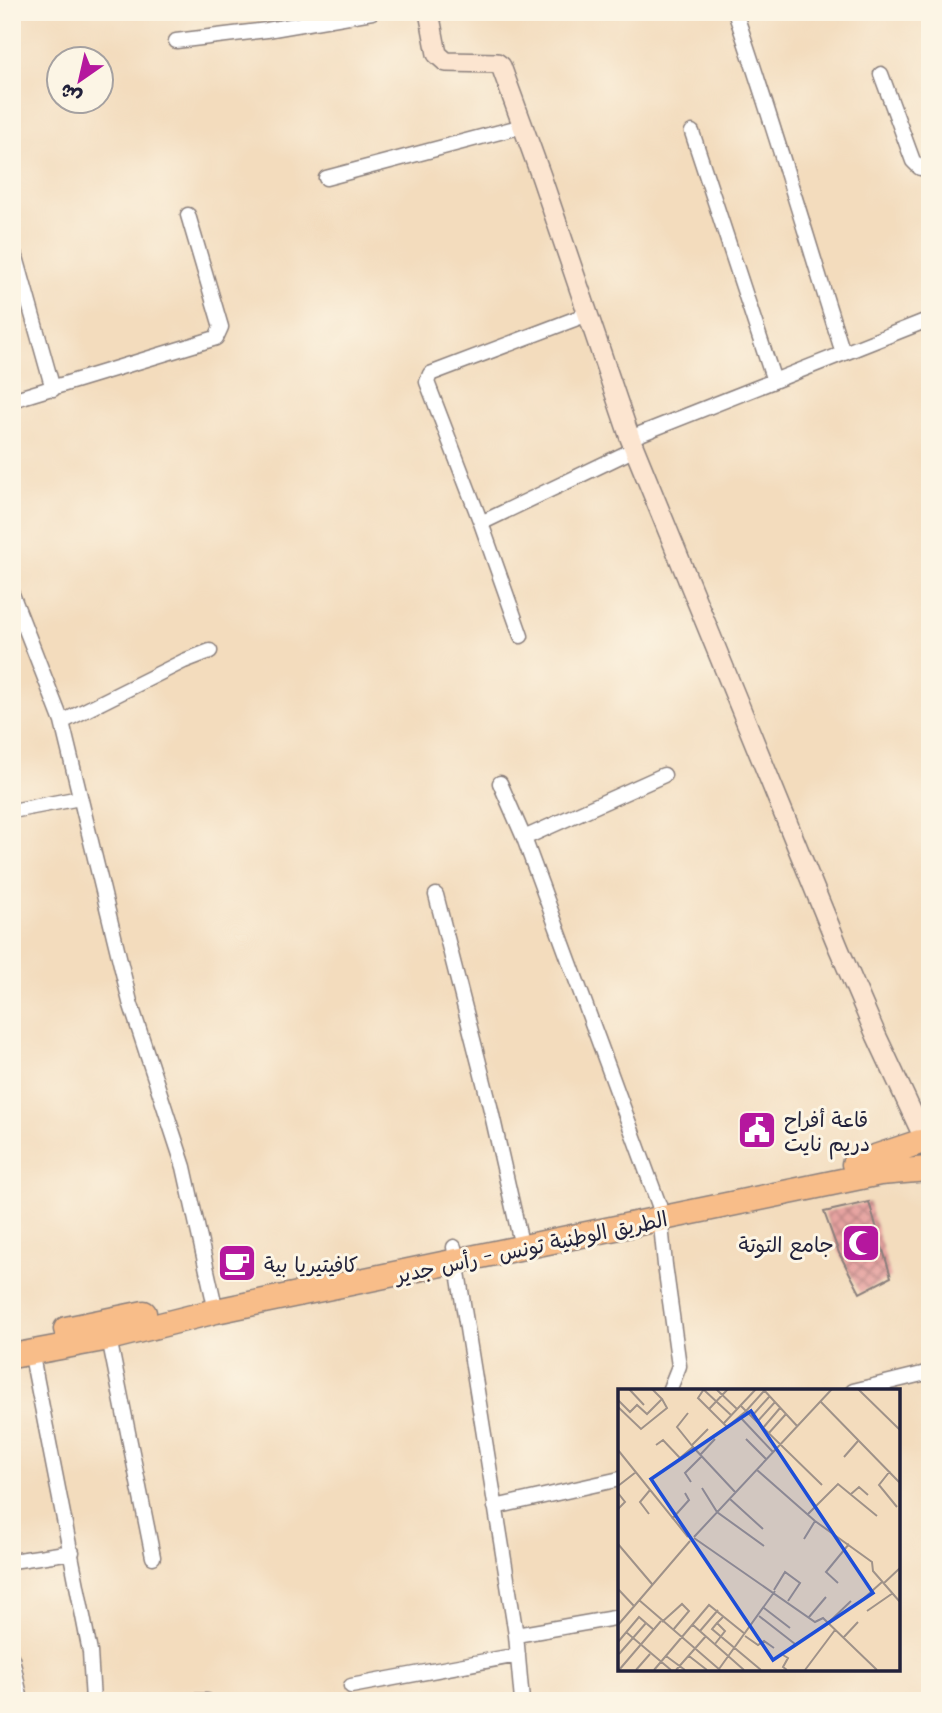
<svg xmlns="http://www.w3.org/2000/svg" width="942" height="1713" font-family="Mali,'Playpen Sans Arabic',sans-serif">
<defs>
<pattern id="building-cross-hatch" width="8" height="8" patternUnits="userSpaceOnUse" patternTransform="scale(1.75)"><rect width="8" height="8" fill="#e6a3a0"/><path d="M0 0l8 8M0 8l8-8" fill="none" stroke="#ba8484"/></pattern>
</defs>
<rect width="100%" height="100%" fill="#fcf5e5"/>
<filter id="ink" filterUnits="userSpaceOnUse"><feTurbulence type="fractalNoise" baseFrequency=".0143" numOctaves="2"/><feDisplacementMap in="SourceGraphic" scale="14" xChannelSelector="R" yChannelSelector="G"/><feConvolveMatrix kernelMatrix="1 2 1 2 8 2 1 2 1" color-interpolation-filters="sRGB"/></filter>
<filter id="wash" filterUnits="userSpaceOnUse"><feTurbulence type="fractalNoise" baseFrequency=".00686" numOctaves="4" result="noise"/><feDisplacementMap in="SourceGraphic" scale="28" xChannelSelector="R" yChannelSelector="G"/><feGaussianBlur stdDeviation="1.57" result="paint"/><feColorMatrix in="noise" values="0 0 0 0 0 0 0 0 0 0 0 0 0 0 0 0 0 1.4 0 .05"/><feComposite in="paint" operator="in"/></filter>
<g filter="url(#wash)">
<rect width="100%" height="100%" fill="#f3dcbd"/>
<g id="blocks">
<path fill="url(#building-cross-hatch)" d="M 869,1202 L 891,1277 L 860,1293 L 839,1253 L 824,1212 Z"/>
</g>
</g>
<g filter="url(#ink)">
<use href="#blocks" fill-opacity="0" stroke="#8a7f7c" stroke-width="2"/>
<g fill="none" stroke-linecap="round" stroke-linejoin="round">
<g stroke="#8a7f7c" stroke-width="17">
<path id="street" d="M 735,12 C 774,125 807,239 843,353
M 176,41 L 267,30 L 372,12
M 881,74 L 913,161 L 920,168 L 930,168
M 692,132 L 774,381
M 326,178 L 523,126
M 16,257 L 53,389
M 588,314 L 430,374 L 427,382 L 481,523 L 635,449
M 12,400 L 216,338 L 221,327 L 188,215
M 630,438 L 930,319
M 481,523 L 521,636
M 12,594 L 62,722 L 130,1002 L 184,1167 L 216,1311
M 62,722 L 184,661 L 210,651
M 500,783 L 524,838 L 659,1205 L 665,1265 L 679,1366 L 669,1391
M 12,811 L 80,798
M 524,838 L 664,775
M 436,895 L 490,1106 L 519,1234
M 454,1247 L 516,1635 L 522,1701
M 109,1338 L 153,1557
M 31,1351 L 90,1652 L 93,1701
M 853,1391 L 930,1372
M 495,1507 L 620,1479
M 12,1561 L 72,1552
M 516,1635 L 620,1617
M 12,1658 L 21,1701
M 351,1686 L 518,1655
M 192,1701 L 207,1701"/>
</g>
<g stroke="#8a7f7c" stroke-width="22">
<path id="secondary" d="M 429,12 L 437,54 L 446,62 L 497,63 L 501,66 L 541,176 L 630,438 L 839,949 L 876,1035 L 923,1136"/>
</g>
<g stroke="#8a7f7c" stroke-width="27">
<path id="highway" d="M 854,1164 L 920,1142
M 66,1329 L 144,1313
M 12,1356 L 109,1338 L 216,1311 L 880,1173 L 928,1169"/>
</g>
<use href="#street" stroke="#fff" stroke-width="14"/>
<use href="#secondary" stroke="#fce5d0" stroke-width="19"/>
<use href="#highway" stroke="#f8bd89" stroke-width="24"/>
</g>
</g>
<defs>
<g id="civic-square" transform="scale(2.0125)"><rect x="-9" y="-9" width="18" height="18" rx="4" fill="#b5179e" stroke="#fcf5e5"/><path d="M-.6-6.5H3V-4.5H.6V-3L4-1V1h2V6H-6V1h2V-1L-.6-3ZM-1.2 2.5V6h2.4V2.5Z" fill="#fff"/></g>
<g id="mosque-square" transform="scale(2.0125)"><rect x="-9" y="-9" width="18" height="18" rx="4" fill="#b5179e" stroke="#fcf5e5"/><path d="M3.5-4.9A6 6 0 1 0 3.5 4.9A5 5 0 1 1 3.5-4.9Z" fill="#fff"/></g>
<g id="cafe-square" transform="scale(2.0125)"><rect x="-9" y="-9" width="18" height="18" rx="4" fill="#b5179e" stroke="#fcf5e5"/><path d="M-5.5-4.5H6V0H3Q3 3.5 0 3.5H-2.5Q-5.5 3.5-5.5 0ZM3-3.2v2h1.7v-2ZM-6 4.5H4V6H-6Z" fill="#fff"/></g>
</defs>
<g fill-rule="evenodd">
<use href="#civic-square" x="757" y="1130"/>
<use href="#mosque-square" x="861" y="1243"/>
<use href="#cafe-square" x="237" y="1263"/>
</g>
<g text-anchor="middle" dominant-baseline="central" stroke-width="6" stroke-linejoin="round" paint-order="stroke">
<g font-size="21" fill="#22223b" stroke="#fcf5e5" text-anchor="start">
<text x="784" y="1118">قاعة أفراح<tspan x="784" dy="24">دريم نايت</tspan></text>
<text x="834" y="1243" text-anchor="end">جامع التوتة</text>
<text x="264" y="1263">كافيتيريا بية</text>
</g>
<g font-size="21" fill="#22223b" stroke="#fcf5e5">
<text transform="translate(531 1246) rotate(-12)">الطريق الوطنية تونس - رأس جدير</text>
</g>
</g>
<g transform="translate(618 1389)">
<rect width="282" height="282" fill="#f3dcbd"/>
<path fill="none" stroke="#9f9289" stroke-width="2" d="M 11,0 L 26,16M 86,0 L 80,9 L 109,38 L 128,22 L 204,96M 98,0 L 119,20M 145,0 L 180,38M 240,0 L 282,41M 86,1 L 114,27M 0,11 L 12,23 L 19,16 L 29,25 L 44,10 L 34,0M 202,12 L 282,94M 123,17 L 128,22 L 146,2M 0,18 L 23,40 L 49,19 L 44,10M 91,20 L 110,0M 70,24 L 59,38 L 75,58M 134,27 L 151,8M 122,28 L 155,63M 139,33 L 157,13M 106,34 L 138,0M 145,39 L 162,19M 150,45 L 168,25M 128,50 L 148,70M 38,56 L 45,51 L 62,69 L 75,58 L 118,104M 74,56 L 90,40M 0,61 L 70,148M 82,66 L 97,50M 226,68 L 240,52M 139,81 L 197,132 L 254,173 L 255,182 L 282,213M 272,82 L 261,96 L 279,118M 73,93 L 67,84 L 84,67M 0,97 L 18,83M 84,99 L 99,123 L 146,157M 0,104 L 7,113 L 0,120M 233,105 L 241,98 L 250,106M 112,110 L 145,140M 31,125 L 22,113 L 32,101M 190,125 L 220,95 L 259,127M 54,130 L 71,111 L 67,104M 76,148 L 214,0M 76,149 L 197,233 L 205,229 L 259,281M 186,150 L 197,132M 0,155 L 34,195M 220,194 L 208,183 L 231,155M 265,195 L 282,179M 0,200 L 16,217M 156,201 L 167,183 L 182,194 L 170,212M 21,211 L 102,281M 244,211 L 264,193M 146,219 L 172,239M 249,222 L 275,204M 141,227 L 177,255M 191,228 L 208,208M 44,233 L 64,215 L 71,222 L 55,241M 99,234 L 94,240 L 143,281M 210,234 L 233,212M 0,236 L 72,152M 75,236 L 126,281M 82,242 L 100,221M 8,243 L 53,281M 127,247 L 140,256 L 146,252 L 156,259M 225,249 L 240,233M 0,253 L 21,228 L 36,241M 97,255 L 107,242 L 99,234 L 106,227M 1,265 L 28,234M 165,266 L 170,269 L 165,278 L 169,281M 48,267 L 67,281M 71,267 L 89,281M 101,280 L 157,202M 1,281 L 43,232M 18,281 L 32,265M 36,281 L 91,216 L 127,245M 58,281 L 88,247M 187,281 L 217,241"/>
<path fill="#1d4ed8" fill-opacity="0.15" stroke="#1d4ed8" stroke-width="3.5" d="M 133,22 L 255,204 L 155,271 L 33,90 Z"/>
<rect width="282" height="282" fill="none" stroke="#22223b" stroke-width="3.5"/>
</g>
<rect width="942" height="1713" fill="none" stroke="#fcf5e5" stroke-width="42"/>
<g transform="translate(80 80) rotate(214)"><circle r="33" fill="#fcf5e5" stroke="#a5a1a1" stroke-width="2"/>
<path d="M0-5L12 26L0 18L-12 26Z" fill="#b5179e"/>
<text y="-10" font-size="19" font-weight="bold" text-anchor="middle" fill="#22223b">ش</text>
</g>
</svg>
